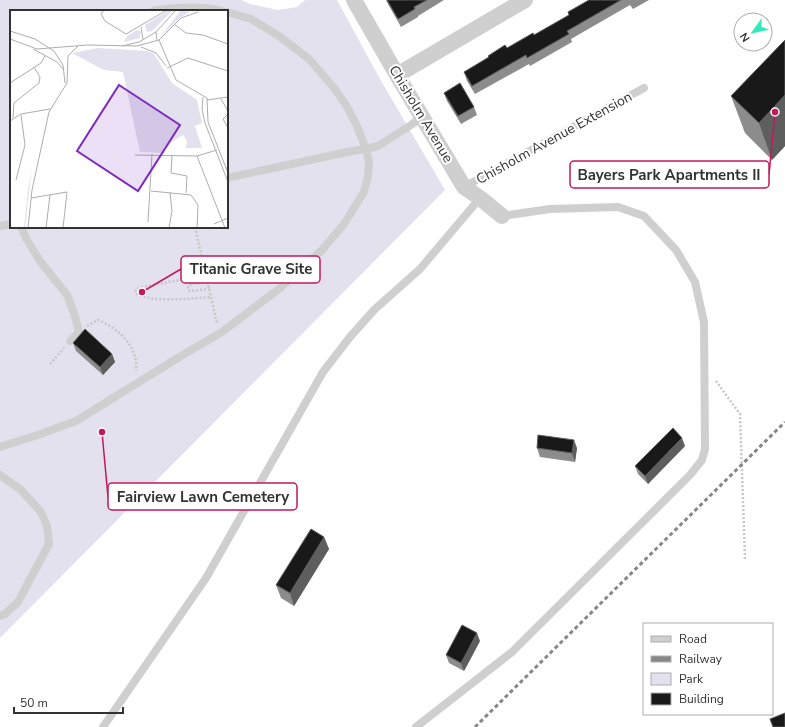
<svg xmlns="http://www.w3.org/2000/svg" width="785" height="727" font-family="'Nunito Sans',sans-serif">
<rect width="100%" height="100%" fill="#fff"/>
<path fill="#e4e1ef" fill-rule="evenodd" d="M 0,0 L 241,0 L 250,4 L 278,10 L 297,7 L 305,0 L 337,0 L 380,79 L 445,190 L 0,638 ZM 11,11 L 227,11 L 227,227 L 11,227 Z"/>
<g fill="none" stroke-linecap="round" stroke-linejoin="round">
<path stroke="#c6c6c6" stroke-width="2.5" stroke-dasharray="2 2" stroke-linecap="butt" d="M 195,227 L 217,323
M 206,275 L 142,287 L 137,289 L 135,292 C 146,304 195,298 211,297
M 207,281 L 189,285 L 188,287 L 188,290 L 190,291 L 209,289
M 87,326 L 98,320 C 118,328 139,347 136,371
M 50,364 L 64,348
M 716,381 L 740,414 L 745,559"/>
<path stroke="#cfcfcf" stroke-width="8" d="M 153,11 C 169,7 206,6 222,11
M 227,178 L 352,151 L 366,149 L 378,146 L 411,125 L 422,117
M 464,187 L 644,88
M 0,226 L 11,224
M 21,227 L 27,240 L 40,261 L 67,295 L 74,313 L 79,332 L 70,341
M 0,447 L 38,435 L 76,421 L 181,356 L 222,332 L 279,289 L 322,250 L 344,224 L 364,192 L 368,176 L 369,162 L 366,149 L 356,124 L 346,105 L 334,88 L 309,59 L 279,36 L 251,19 L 227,12
M 0,475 L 21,490 L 41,512 L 47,526 L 49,544 L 18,602 L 5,614 L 0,616
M 103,727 L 206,578 L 323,372 L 350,337 L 374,310 L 420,269 L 480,198
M 416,727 L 512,652 L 690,475 L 702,460 L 705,449 L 704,322 L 695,282 L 676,250 L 644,216 L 618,207 L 550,209 L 502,216"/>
<path stroke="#cfcfcf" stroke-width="16" d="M 354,0 L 397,75 L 464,187 L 480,198 L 502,216
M 397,75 L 525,0"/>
<path stroke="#878787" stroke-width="3" stroke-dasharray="4 3" stroke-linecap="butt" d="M 475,727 L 785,422"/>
</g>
<path fill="#8c8c8c" d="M 386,0 L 444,0 L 418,16 L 418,17 L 401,27 L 388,4 Z
M 589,0 L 649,0 L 633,9 L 630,5 L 571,39 L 572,42 L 530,66 L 529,64 L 475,94 L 467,81 L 464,72 L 489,58 L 488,56 L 507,48 L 534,35 L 569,15 L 568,12 Z
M 785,40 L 785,146 L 772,160 L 745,133 L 731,96 Z
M 444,93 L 474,107 L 477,115 L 461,124 L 447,101 Z
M 73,343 L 112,354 L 115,362 L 103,375 L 76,351 Z
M 685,446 L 648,484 L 638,474 L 635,466 Z
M 537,448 L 577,448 L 575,462 L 540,457 Z
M 324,537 L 329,549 L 294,606 L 281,598 L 276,585 Z
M 480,641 L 464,671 L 449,663 L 446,655 Z"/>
<path fill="#5e5e5e" d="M 785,95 L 785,146 L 772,160 L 759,123 Z
M 112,354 L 115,362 L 103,375 L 100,367 Z
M 682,438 L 685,446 L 648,484 L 645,476 Z
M 574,440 L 577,448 L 575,462 L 572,453 Z
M 324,537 L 329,549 L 294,606 L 290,593 Z
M 477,633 L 480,641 L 464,671 L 461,663 Z"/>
<path fill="#191919" stroke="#5e5e5e" d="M 387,0 L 427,0 L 414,7 L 415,9 L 398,19 Z
M 589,0 L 621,0 L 567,31 L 569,34 L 527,58 L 526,55 L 472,86 L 464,72 L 489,57 L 488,56 L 505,45 L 507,48 L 533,33 L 534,35 L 569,15 L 568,12 Z
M 785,40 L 785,95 L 759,123 L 731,96 Z
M 460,83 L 474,107 L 458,116 L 444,93 Z
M 85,329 L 112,354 L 100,367 L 73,343 Z
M 673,428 L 682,438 L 645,476 L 635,466 Z
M 538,435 L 574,440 L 572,453 L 537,448 Z
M 311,529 L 324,537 L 290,593 L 276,585 Z
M 462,625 L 477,633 L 461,663 L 446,655 Z
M 785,713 L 785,727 L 773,727 L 770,719 Z"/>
<g text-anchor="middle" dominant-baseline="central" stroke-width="4" stroke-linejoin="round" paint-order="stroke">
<g font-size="14" fill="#323232" stroke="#fff">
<text transform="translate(421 114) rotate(59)">Chisholm Avenue</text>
<text transform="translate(554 138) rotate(-29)">Chisholm Avenue Extension</text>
</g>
</g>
<g transform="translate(10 10)">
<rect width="218" height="218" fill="#fff"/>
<path d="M 159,0 L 163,0 L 142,21 L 137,22 L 135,15 ZM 171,0 L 180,2 L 171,7 L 150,27 ZM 127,20 L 131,21 L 130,28 L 114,32 L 117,26 ZM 88,38 L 137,41 L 144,44 L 162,73 L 187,90 L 192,113 L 185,116 L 192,138 L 176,138 L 177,131 L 173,125 L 154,137 L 154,143 L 130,142 L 113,62 L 94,60 L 62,43 ZM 22,157 L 15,218 L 14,218 L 18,180 Z" fill="#e4e1ef"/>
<path fill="none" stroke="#adadad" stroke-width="1" d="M 94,0 L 91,4 L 95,11 L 116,24 L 157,0M 165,15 L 176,23 L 193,25 L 218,34M 131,17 L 133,29M 0,21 L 25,29 L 44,41 L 53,55 L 55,73M 0,29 L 27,39 L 77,35 L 127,36 L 149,30 L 171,8 L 188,2M 147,30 L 146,22 L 166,0M 149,30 L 166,70 L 197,88 L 198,112 L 218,163M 112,36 L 129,32 L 146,22M 131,37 L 146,43 L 156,56M 23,39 L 47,52 L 54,60M 157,58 L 178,48 L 218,61M 0,73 L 31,53 L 35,46M 193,87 L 192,99 L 195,113 L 218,172M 211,89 L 218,101M 197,90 L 218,87M 218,104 L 213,109 L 218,118M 3,108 L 4,93 L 29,73 L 30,67 L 24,57M 0,111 L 11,104 L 40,99M 125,145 L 187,146 L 207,140M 162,145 L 161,163 L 177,166 L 176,183M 187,146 L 215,218M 6,170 L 15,135 L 11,105M 141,181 L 181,185 L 188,195 L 187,218M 21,188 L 57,182 L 53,218M 138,212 L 142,144M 204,214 L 218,208M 18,218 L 22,180 L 39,102 L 57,73 L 58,46 L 68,36M 36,218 L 40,185M 159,218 L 162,201 L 160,182"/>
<path fill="#7b2cbf" fill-opacity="0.15" stroke="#7b2cbf" stroke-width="2" d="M 109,75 L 170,115 L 128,181 L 67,141 Z"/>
<rect width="218" height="218" fill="none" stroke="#323232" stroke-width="2"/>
</g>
<path fill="none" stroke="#c2185b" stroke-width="1.5" d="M775 112L769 175M142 292L181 269M102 432L108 497"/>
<g fill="#c2185b" stroke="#fff" stroke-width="1.5">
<circle cx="775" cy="112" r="4"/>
<circle cx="142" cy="292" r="4"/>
<circle cx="102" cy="432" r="4"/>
</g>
<g fill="#fff" stroke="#c2185b" stroke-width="1.5">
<rect x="570" y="161" width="199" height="27" rx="4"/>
<rect x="181" y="256" width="139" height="27" rx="4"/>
<rect x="108" y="483" width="189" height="27" rx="4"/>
</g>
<g font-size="15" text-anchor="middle" font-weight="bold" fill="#323232">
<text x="669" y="180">Bayers Park Apartments II</text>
<text x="251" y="274">Titanic Grave Site</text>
<text x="203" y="502">Fairview Lawn Cemetery</text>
</g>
<rect x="643" y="623" width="130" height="92" fill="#ffffff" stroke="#adadad"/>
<rect x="651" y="636" width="20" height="6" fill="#cfcfcf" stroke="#adadad"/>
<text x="679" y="643" font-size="12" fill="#323232">Road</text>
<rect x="651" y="656" width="20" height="6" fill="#878787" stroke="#adadad"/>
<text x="679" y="663" font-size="12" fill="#323232">Railway</text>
<rect x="651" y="673" width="20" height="12" fill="#e4e1ef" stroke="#adadad"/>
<text x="679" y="683" font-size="12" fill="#323232">Park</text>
<rect x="651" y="693" width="20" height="12" fill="#191919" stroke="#adadad"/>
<text x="679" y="703" font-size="12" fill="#323232">Building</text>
<g transform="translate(753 32) rotate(237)"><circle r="19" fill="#ffffff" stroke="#adadad"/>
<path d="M0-3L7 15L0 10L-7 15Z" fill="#33ebba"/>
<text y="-6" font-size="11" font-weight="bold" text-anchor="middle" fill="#323232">N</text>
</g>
<path d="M14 707v6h109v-6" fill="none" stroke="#323232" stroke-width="2"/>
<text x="20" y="707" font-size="12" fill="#323232" stroke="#ffffff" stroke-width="3" paint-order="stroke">50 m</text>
</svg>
